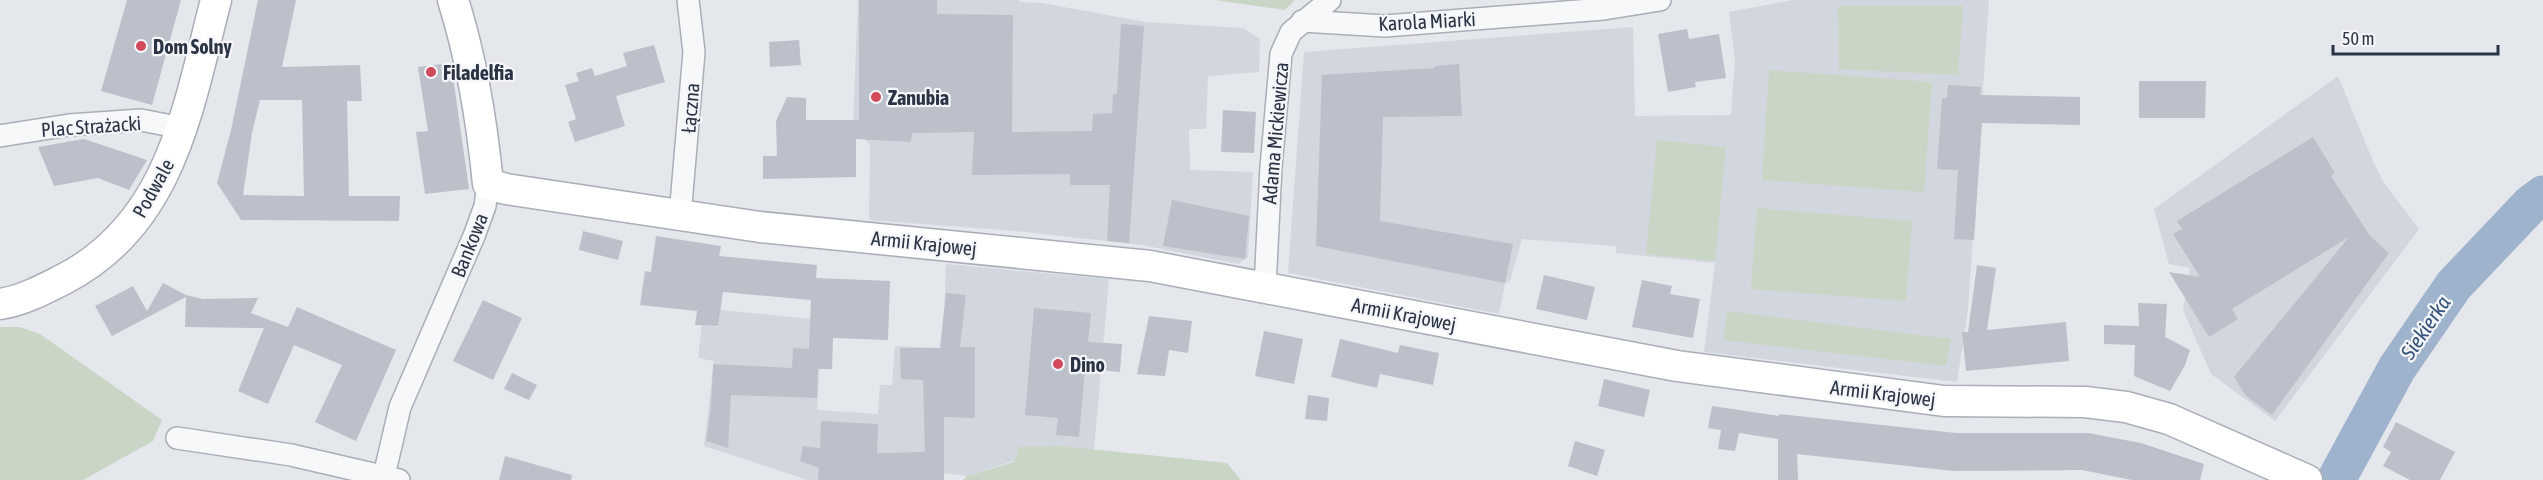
<svg xmlns="http://www.w3.org/2000/svg" width="2543" height="480" font-family="'Asap Condensed',sans-serif">
<rect width="100%" height="100%" fill="#e4e7ec"/>
<path fill="#d2d6de" d="M 858,0 L 1019,0 L 1019,2 L 1042,3 L 1145,22 L 1243,28 L 1260,39 L 1259,72 L 1208,76 L 1206,129 L 1189,129 L 1190,170 L 1253,172 L 1248,257 L 1238,264 L 1142,245 L 1015,231 L 869,220 L 870,145 L 853,125 Z
M 1792,0 L 1989,0 L 1968,309 L 1957,382 L 1704,352 L 1715,263 L 1616,253 L 1616,246 L 1522,239 L 1510,281 L 1505,283 L 1499,314 L 1288,273 L 1304,52 L 1633,27 L 1635,116 L 1731,115 L 1735,60 L 1729,12 Z
M 2338,76 L 2373,161 L 2384,183 L 2419,229 L 2275,421 L 2211,374 L 2183,310 L 2190,268 L 2169,264 L 2154,209 Z
M 946,264 L 1109,279 L 1094,450 L 1060,446 L 967,476 L 944,473 L 944,480 L 808,480 L 704,446 L 714,361 L 698,358 L 702,325 L 718,327 L 720,310 L 822,320 L 817,410 L 878,414 L 880,385 L 892,385 L 895,346 L 943,348 Z"/>
<path fill="#c9d6c5" d="M 1215,0 L 1295,0 L 1285,10 Z
M 1838,6 L 1963,6 L 1958,75 L 1839,69 Z
M 1769,70 L 1932,82 L 1924,192 L 1762,180 Z
M 1657,140 L 1726,147 L 1715,261 L 1646,254 Z
M 1757,208 L 1912,221 L 1906,301 L 1751,289 Z
M 1727,311 L 1951,339 L 1946,366 L 1723,340 Z
M 0,327 L 20,327 L 40,334 L 162,420 L 153,441 L 83,480 L 0,480 Z
M 1060,446 L 1227,463 L 1241,480 L 963,480 L 967,476 L 1014,462 L 1019,447 Z"/>
<g fill="none" stroke-linecap="round" stroke-linejoin="round">
<path stroke="#9fb4cc" stroke-width="39" d="M 2336,480 L 2397,368 L 2454,285 L 2531,204 L 2543,195"/>
</g>
<path fill="#bbc0ca" fill-rule="evenodd" d="M 127,0 L 181,0 L 152,105 L 101,91 Z
M 258,0 L 296,0 L 282,67 L 360,65 L 362,101 L 347,101 L 349,196 L 400,196 L 399,221 L 241,220 L 217,183 L 231,130 ZM 260,100 L 302,100 L 304,196 L 243,195 L 252,133 Z
M 859,0 L 937,0 L 937,14 L 1013,15 L 1012,132 L 1092,131 L 1093,114 L 1112,113 L 1113,94 L 1117,94 L 1121,24 L 1144,26 L 1129,243 L 1107,241 L 1110,185 L 1070,185 L 1070,174 L 972,175 L 974,132 L 912,133 L 911,142 L 856,139 L 856,177 L 763,179 L 763,156 L 777,156 L 776,121 L 787,97 L 806,98 L 806,120 L 859,120 Z
M 1687,29 L 1689,39 L 1719,34 L 1726,78 L 1695,82 L 1696,87 L 1668,92 L 1658,34 Z
M 799,40 L 801,65 L 770,67 L 769,42 Z
M 654,45 L 665,82 L 616,96 L 625,126 L 575,142 L 568,122 L 576,119 L 565,85 L 579,81 L 576,73 L 592,68 L 595,76 L 627,66 L 623,53 Z
M 451,63 L 469,189 L 425,194 L 416,132 L 428,131 L 418,67 Z
M 1459,64 L 1462,116 L 1383,117 L 1380,221 L 1513,244 L 1505,283 L 1316,246 L 1322,75 L 1435,68 L 1435,66 Z
M 2139,81 L 2206,81 L 2205,118 L 2139,118 Z
M 1948,85 L 1981,87 L 1980,95 L 2080,97 L 2080,125 L 1982,123 L 1974,240 L 1954,239 L 1958,170 L 1937,169 L 1942,98 L 1947,98 Z
M 1223,110 L 1256,112 L 1254,153 L 1221,152 Z
M 2313,137 L 2335,173 L 2331,176 L 2370,236 L 2389,253 L 2272,415 L 2246,396 L 2234,377 L 2349,237 L 2232,309 L 2238,319 L 2209,337 L 2169,272 L 2200,277 L 2173,234 L 2182,229 L 2177,221 Z
M 84,139 L 147,160 L 129,190 L 98,178 L 54,186 L 38,147 Z
M 1172,200 L 1249,216 L 1245,259 L 1163,246 Z
M 583,231 L 623,241 L 618,260 L 579,250 Z
M 656,236 L 721,246 L 719,256 L 817,265 L 816,278 L 890,281 L 888,340 L 833,338 L 832,369 L 818,369 L 817,398 L 731,395 L 728,448 L 706,441 L 711,407 L 713,364 L 792,368 L 793,348 L 809,349 L 811,300 L 723,292 L 718,326 L 695,325 L 697,311 L 640,305 L 645,271 L 651,272 Z
M 1977,265 L 1996,268 L 1987,330 L 2066,322 L 2069,361 L 1966,371 L 1962,332 L 1968,332 Z
M 1544,275 L 1595,287 L 1587,320 L 1536,309 Z
M 1642,280 L 1672,286 L 1670,294 L 1700,299 L 1693,338 L 1632,327 Z
M 163,283 L 186,295 L 203,299 L 258,298 L 251,313 L 288,327 L 297,307 L 396,350 L 356,441 L 315,422 L 342,365 L 294,345 L 268,404 L 238,391 L 264,328 L 185,327 L 186,297 L 112,336 L 95,306 L 133,286 L 147,311 Z
M 946,293 L 966,295 L 960,347 L 975,347 L 975,418 L 944,417 L 944,480 L 818,480 L 819,468 L 800,461 L 803,446 L 820,448 L 821,421 L 878,424 L 877,453 L 925,452 L 923,380 L 901,379 L 900,348 L 940,348 Z
M 483,300 L 522,318 L 493,380 L 453,361 Z
M 2138,303 L 2167,304 L 2165,337 L 2190,350 L 2185,365 L 2170,391 L 2134,376 L 2135,345 L 2104,344 L 2104,325 L 2139,326 Z
M 1034,308 L 1091,313 L 1088,342 L 1122,344 L 1120,372 L 1085,369 L 1079,437 L 1056,435 L 1058,418 L 1025,415 Z
M 1149,316 L 1192,321 L 1188,353 L 1169,350 L 1165,376 L 1137,374 Z
M 1264,331 L 1303,339 L 1294,384 L 1255,376 Z
M 1340,339 L 1398,353 L 1400,345 L 1439,353 L 1433,385 L 1380,374 L 1377,388 L 1331,377 Z
M 512,373 L 537,385 L 529,400 L 504,389 Z
M 1604,379 L 1650,390 L 1644,417 L 1598,406 Z
M 1308,395 L 1329,398 L 1327,421 L 1305,419 Z
M 1712,406 L 1779,416 L 1779,414 L 1956,433 L 2088,433 L 2141,443 L 2204,464 L 2200,480 L 2132,480 L 2082,470 L 1954,471 L 1797,454 L 1798,480 L 1778,480 L 1778,439 L 1739,433 L 1735,451 L 1718,449 L 1721,430 L 1708,428 Z
M 2396,422 L 2455,452 L 2440,480 L 2410,480 L 2383,466 L 2391,452 L 2383,447 Z
M 1575,441 L 1605,450 L 1597,476 L 1568,466 Z
M 505,456 L 572,475 L 571,480 L 499,480 Z"/>
<g fill="none" stroke-linecap="round" stroke-linejoin="round">
<g stroke="#a9aeb7" stroke-width="24">
<path id="minor" d="M 1302,21 L 1385,26 L 1604,9 L 1660,0
M 0,136 L 69,125 L 141,120 L 182,128
M 680,216 L 694,52 L 688,0
M 1265,287 L 1271,167 L 1281,54 L 1291,32 L 1330,0
M 177,438 L 291,455 L 399,480
M 383,480 L 400,407 L 474,236 L 485,206 L 488,184"/>
</g>
<g stroke="#a9aeb7" stroke-width="33">
<path id="secondary" d="M 453,0 C 472,60 482,122 488,184 L 506,189 L 760,227 L 1150,266 L 1677,366 L 1944,401 L 2085,402 L 2126,407 L 2169,419 L 2307,480
M 0,304 C 22,301 44,289 64,279 C 172,223 188,107 216,0"/>
</g>
<use href="#minor" stroke="#f7f8fa" stroke-width="21"/>
<use href="#secondary" stroke="#fff" stroke-width="30"/>
</g>
<g fill="#d1495b" stroke="#f4f6f9" stroke-width="2">
<circle cx="141" cy="46" r="6"/>
<circle cx="431" cy="72" r="6"/>
<circle cx="876" cy="97" r="6"/>
<circle cx="1058" cy="364" r="6"/>
</g>
<g text-anchor="middle" dominant-baseline="central" stroke-width="4.5" stroke-linejoin="round" paint-order="stroke">
<g font-size="20" fill="#2b3445" stroke="#f4f6f9">
<text transform="translate(1427 21) rotate(-3)">Karola Miarki</text>
<text transform="translate(690 108) rotate(-85)">Łączna</text>
<text transform="translate(91 126) rotate(-4)">Plac Strażacki</text>
<text transform="translate(1275 133) rotate(-85)">Adama Mickiewicza</text>
<text transform="translate(153 188) rotate(-61)">Podwale</text>
<text transform="translate(924 243) rotate(6)">Armii Krajowej</text>
<text transform="translate(469 245) rotate(-68)">Bankowa</text>
<text transform="translate(1404 314) rotate(11)">Armii Krajowej</text>
<text transform="translate(1883 393) rotate(7)">Armii Krajowej</text>
</g>
<g font-size="20" font-weight="bold" fill="#2b3445" stroke="#f4f6f9" text-anchor="start">
<text x="153" y="46">Dom Solny</text>
<text x="443" y="72">Filadelfia</text>
<text x="888" y="97">Zanubia</text>
<text x="1070" y="364">Dino</text>
</g>
<g font-size="21" font-style="italic" fill="#34527a" stroke="#f4f6f9">
<text transform="translate(2425 327) rotate(-56)">Siekierka</text>
</g>
</g>
<path d="M2333 45v9h165v-9" fill="none" stroke="#2b3445" stroke-width="3"/>
<text x="2342" y="45" font-size="18" fill="#2b3445" stroke="#f4f6f9" stroke-width="4.5" paint-order="stroke">50 m</text>
</svg>
